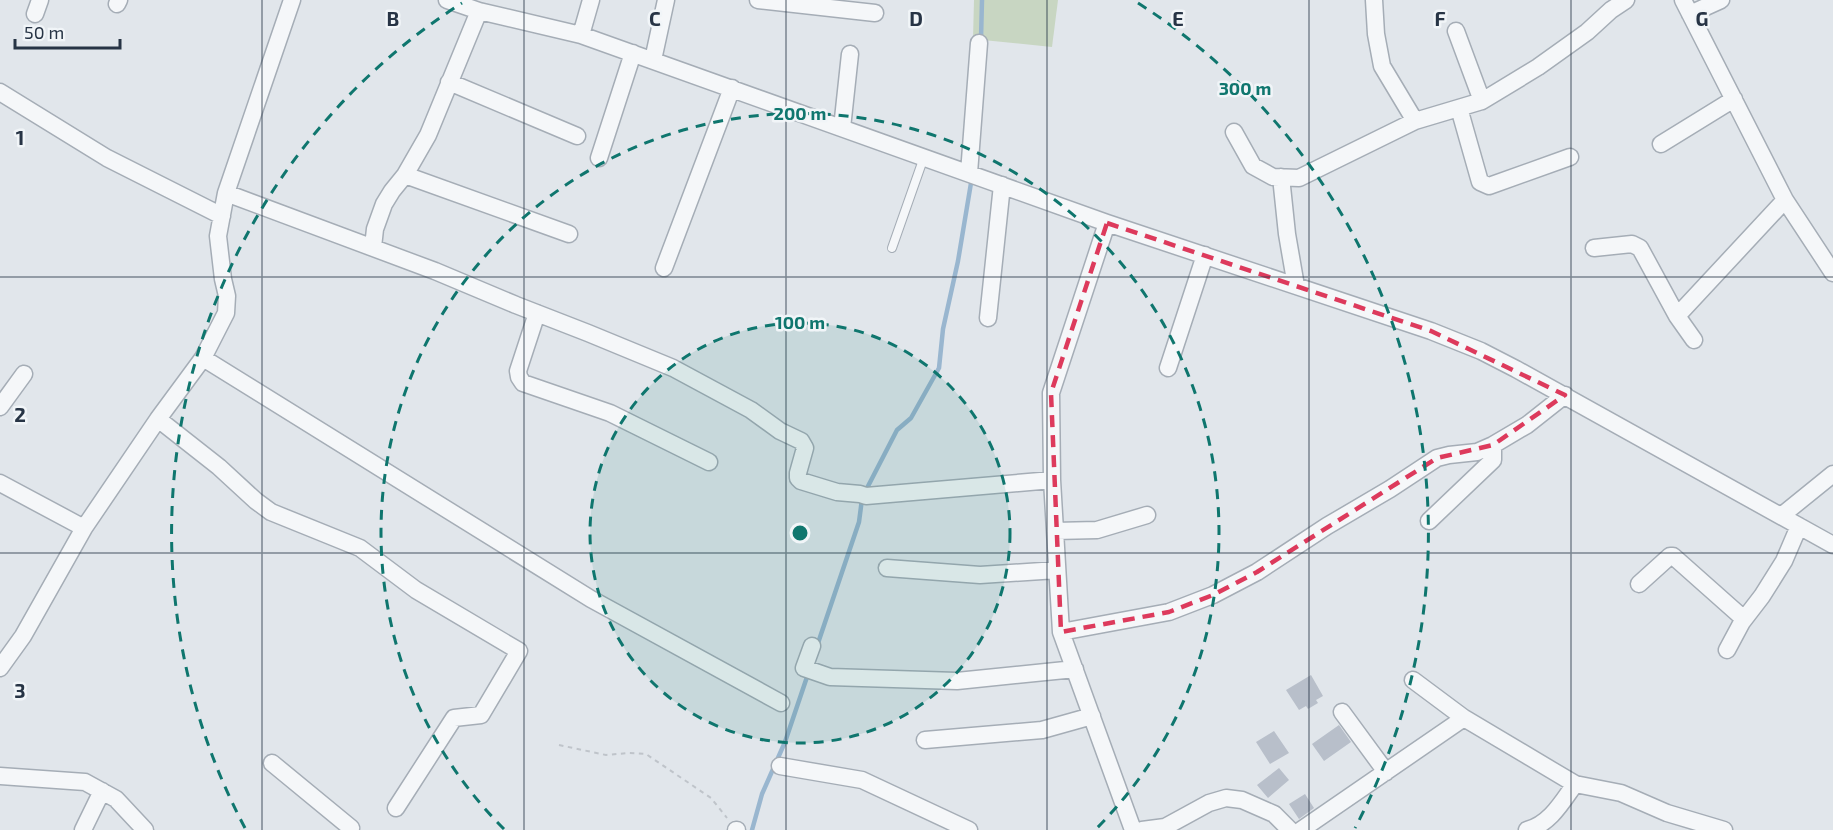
<svg xmlns="http://www.w3.org/2000/svg" width="1833" height="830" font-family="'Exo 2',sans-serif">
<rect width="100%" height="100%" fill="#e1e6eb"/>
<path fill="#c8d6c2" d="M 974,0 L 1058,0 L 1052,47 L 973,39 Z"/>
<g fill="none" stroke-linecap="round" stroke-linejoin="round">
<path stroke="#99b6cf" stroke-width="4.5" d="M 981,39 L 982,0
M 865,492 L 897,430 L 911,418 L 939,368 L 943,329 L 958,261 L 971,183
M 817,646 L 859,522 L 862,499
M 752,830 L 762,794 L 785,742 L 808,674"/>
</g>
<path fill="#b8bfca" d="M 1311,675 L 1323,696 L 1316,700 L 1318,703 L 1308,709 L 1306,706 L 1299,710 L 1286,690 Z
M 1339,725 L 1351,742 L 1324,761 L 1312,744 Z
M 1274,731 L 1289,753 L 1270,764 L 1256,742 Z
M 1279,768 L 1289,780 L 1268,798 L 1257,785 Z
M 1305,794 L 1314,808 L 1299,819 L 1289,804 Z"/>
<g fill="none" stroke-linecap="round" stroke-linejoin="round">
<g stroke="#a5adb6" stroke-width="10">
<path id="service" d="M 892,248 L 924,157"/>
</g>
<g stroke="#a5adb6" stroke-width="19">
<path id="minor" d="M 447,0 L 479,11 L 581,35 L 1107,223 L 1431,331 L 1481,351 L 1516,369 L 1833,545
M 758,0 L 875,13
M 1374,0 L 1376,34 L 1382,66 L 1415,121 L 1482,101 L 1538,67 L 1587,32 L 1611,10 L 1626,0
M 1683,0 L 1785,200 L 1833,273
M 117,4 L 119,0
M 35,14 L 40,0
M 1690,14 L 1721,0
M 1456,31 L 1482,101
M 581,35 L 591,0
M 653,60 L 666,0
M 449,82 L 577,136
M 0,92 L 107,158 L 222,216
M 1459,108 L 1480,182 L 1489,186 L 1570,157
M 842,128 L 850,54
M 1234,132 L 1253,166 L 1273,177 L 1299,178 L 1415,121
M 1661,144 L 1734,99
M 599,158 L 633,53
M 969,173 L 979,43
M 405,175 L 569,234
M 1281,177 L 1287,234 L 1296,286
M 226,193 L 435,271 L 516,305 L 588,333 L 673,368 L 751,410 L 780,431 L 801,441 L 805,448 L 798,473 L 798,478 L 801,481 L 837,492 L 860,494 L 866,496 L 1052,480
M 1107,223 L 1051,393 L 1052,480 L 1061,632 L 1133,830
M 373,247 L 375,229 L 384,204 L 392,191 L 405,175 L 428,135 L 479,11
M 1594,248 L 1632,244 L 1640,248 L 1677,316 L 1694,340
M 664,268 L 732,88
M 537,313 L 518,371 L 519,377 L 523,383 L 610,413 L 709,462
M 1677,316 L 1785,200
M 988,318 L 1002,185
M 203,358 L 591,599 L 781,703
M 1168,368 L 1205,255
M 0,407 L 24,374
M 158,419 L 219,467 L 256,501 L 271,512 L 360,548 L 416,590 L 519,651 L 481,715 L 454,718 L 396,808
M 0,483 L 84,528
M 1781,516 L 1833,474
M 1429,521 L 1493,460 L 1493,445
M 1055,531 L 1097,530 L 1147,515
M 887,568 L 980,575 L 1057,570
M 1639,584 L 1670,556 L 1673,556 L 1744,619
M 1061,632 L 1169,612 L 1213,595 L 1257,572 L 1327,526 L 1390,489 L 1437,458 L 1449,455 L 1477,452 L 1493,445 L 1527,425 L 1565,395
M 812,646 L 804,668 L 830,677 L 957,681 L 1075,669
M 1727,650 L 1742,622 L 1762,596 L 1784,561 L 1799,526
M 0,668 L 23,636 L 84,528 L 158,419 L 203,358 L 226,313 L 227,296 L 223,279 L 218,236 L 226,193 L 292,0
M 1413,680 L 1464,718 L 1575,784 L 1621,793 L 1667,813 L 1724,830
M 1342,712 L 1386,772
M 925,740 L 1042,730 L 1092,716
M 272,763 L 351,828 L 350,830
M 780,766 L 862,780 L 969,830
M 0,776 L 85,782 L 116,799 L 145,830
M 83,830 L 102,791
M 736,830 L 737,830
M 1142,830 L 1165,827 L 1209,803 L 1226,798 L 1242,800 L 1274,814 L 1290,830
M 1301,830 L 1464,718
M 1527,830 C 1550,824 1562,802 1575,784"/>
</g>
<path stroke="#bfc4ca" stroke-width="2" stroke-dasharray="4.5 4.5" stroke-linecap="butt" d="M 559,745 L 606,755 L 628,753 L 646,754 L 711,798 L 727,818"/>
<use href="#service" stroke="#f5f7f9" stroke-width="8"/>
<use href="#minor" stroke="#f5f7f9" stroke-width="16"/>
</g>
<path fill="none" stroke="#dd3a5c" stroke-width="4.5" stroke-dasharray="12 8" stroke-linejoin="round" d="M 1107,223 L 1431,331 L 1565,395 L 1493,445 L 1437,458 L 1257,572 L 1213,595 L 1169,612 L 1061,632 L 1051,393 Z"/>
<path fill="none" stroke="#273445" stroke-width="1.5" stroke-opacity="0.55" d="M 262,0 L 262,830M 524,0 L 524,830M 786,0 L 786,830M 1047,0 L 1047,830M 1309,0 L 1309,830M 1571,0 L 1571,830M 0,277 L 1833,277M 0,553 L 1833,553"/>
<circle cx="800" cy="533" r="210" fill="#0f766e" fill-opacity=".12"/>
<g fill="none" stroke="#0f766e" stroke-width="3" stroke-dasharray="10 8">
<circle cx="800" cy="533" r="210"/>
<path d="M504 829A419 419 0 1 1 1096 829"/>
<path d="M245 828A629 629 0 0 1 462 3M1138 3A629 629 0 0 1 1355 828"/>
</g>
<g font-size="20" text-anchor="middle" font-weight="bold" fill="#273445" stroke="#f1f5f8" stroke-width="5" stroke-linejoin="round" paint-order="stroke">
<text x="393" y="26">B</text>
<text x="655" y="26">C</text>
<text x="916" y="26">D</text>
<text x="1178" y="26">E</text>
<text x="1440" y="26">F</text>
<text x="1702" y="26">G</text>
<text x="20" y="145">1</text>
<text x="20" y="422">2</text>
<text x="20" y="698">3</text>
</g>
<circle cx="800" cy="533" r="9" fill="#0f766e" stroke="#f1f5f8" stroke-width="3"/>
<g font-size="18" text-anchor="middle" font-weight="bold" fill="#0f766e" stroke="#f1f5f8" stroke-width="5" stroke-linejoin="round" paint-order="stroke">
<text x="1245" y="95">300 m</text>
<text x="800" y="120">200 m</text>
<text x="800" y="329">100 m</text>
</g>
<path d="M15 39v9h105v-9" fill="none" stroke="#273445" stroke-width="3"/>
<text x="24" y="39" font-size="18" fill="#273445" stroke="#f1f5f8" stroke-width="4.5" paint-order="stroke">50 m</text>
</svg>
